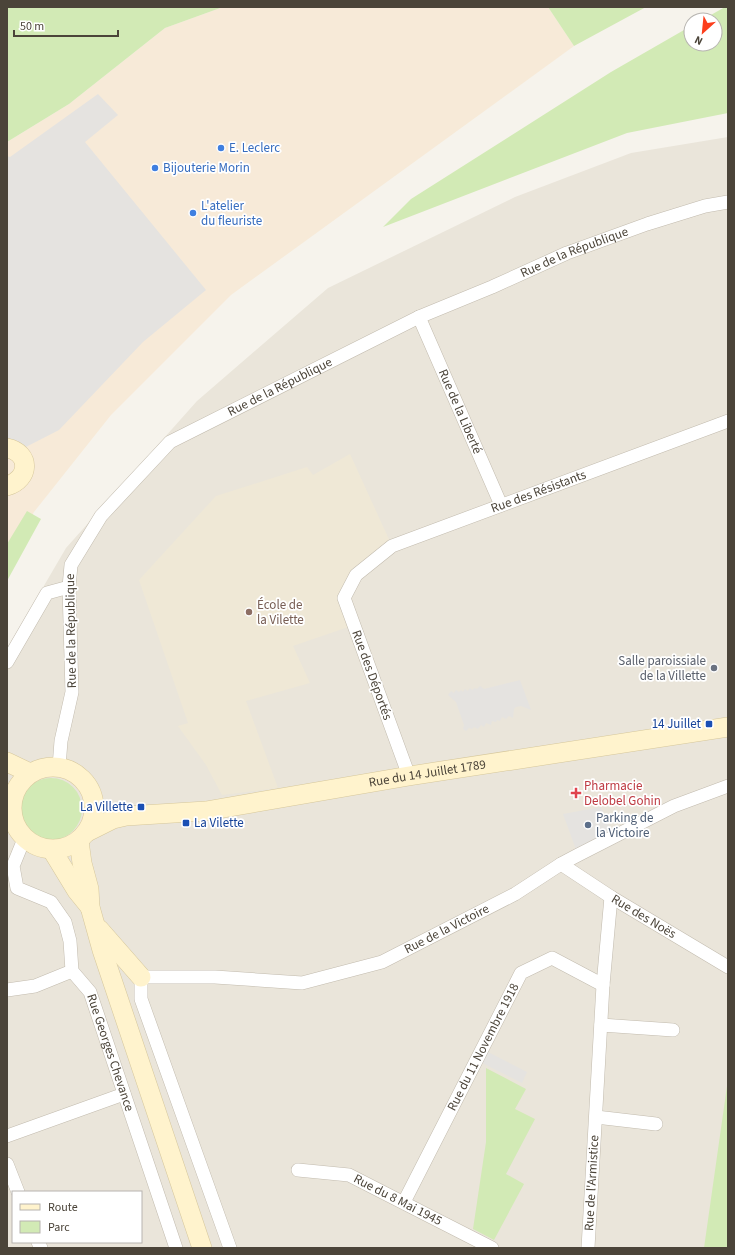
<svg xmlns="http://www.w3.org/2000/svg" width="735" height="1255" font-family="'Source Sans 3',sans-serif">
<rect width="100%" height="100%" fill="#f6f3ec"/>
<path fill="#eae5da" fill-rule="evenodd" d="M 728,137 L 728,1248 L 7,1248 L 7,649 L 66,548 L 197,401 L 328,288 L 515,197 L 631,153 ZM 13,1192 L 141,1192 L 141,1242 L 13,1242 Z"/>
<path fill="#f7ead8" d="M 223,7 L 548,7 L 574,46 L 231,295 L 111,415 L 34,512 L 7,560 L 7,142 L 69,104 L 165,28 Z"/>
<path fill="#efe8d6" d="M 350,454 L 392,546 L 356,575 L 344,598 L 354,625 L 293,646 L 310,683 L 246,701 L 278,788 L 222,795 L 206,765 L 178,726 L 188,723 L 139,580 L 216,496 L 307,467 L 313,475 Z"/>
<path fill="#d2eab5" d="M 7,7 L 223,7 L 165,28 L 69,104 L 7,142 Z
M 548,7 L 646,7 L 574,46 Z
M 725,7 L 728,7 L 728,113 L 627,133 L 383,227 L 411,199 L 611,72 L 691,26 L 691,44 L 715,44 L 715,20 L 702,20 Z
M 27,511 L 41,519 L 7,581 L 7,544 Z
M20 809a31 31 0 1 1 62 0a31 31 0 1 1-62 0Z
M 486,1068 L 526,1089 L 515,1109 L 535,1119 L 506,1174 L 524,1184 L 494,1240 L 473,1229 L 486,1142 Z
M 728,1079 L 728,1248 L 704,1248 Z"/>
<path fill="#e5e3e0" d="M 98,94 L 118,115 L 85,142 L 206,290 L 143,342 L 59,430 L 20,450 L 7,447 L 7,156 L 10,157 Z
M 520,680 L 531,710 L 521,706 L 516,707 L 514,709 L 513,718 L 509,716 L 506,719 L 502,717 L 500,721 L 497,720 L 496,722 L 492,721 L 491,725 L 486,723 L 484,727 L 481,725 L 478,729 L 474,727 L 472,729 L 469,728 L 466,731 L 463,729 L 464,725 L 456,702 L 448,695 L 451,691 L 454,693 L 456,690 L 459,692 L 461,690 L 463,692 L 465,689 L 468,691 L 470,688 L 472,690 L 475,688 L 477,689 L 480,686 L 484,689 Z
M 601,807 L 614,837 L 578,855 L 563,814 Z
M 488,1052 L 527,1072 L 522,1083 L 482,1063 Z"/>
<g fill="none" stroke-linecap="round" stroke-linejoin="round">
<g stroke="#c2bbae" stroke-width="14">
<g id="street">
<path id="s1" d="M 419,317 L 501,505"/>
<path d="M 7,662 L 47,593 L 69,587"/>
<path id="s2" d="M 59,767 L 61,741 L 72,692 L 69,587 L 71,565 L 101,516 L 170,442 L 419,317 L 492,287 L 567,253 L 647,224 L 705,206 L 728,202"/>
<path id="s3" d="M 409,776 L 344,598 L 356,575 L 392,546 L 728,421"/>
<path id="s4" d="M 24,839 L 13,866 L 17,888 L 51,902 L 65,922 L 70,941 L 72,971 L 90,992 L 176,1248"/>
<path id="s5" d="M 561,864 L 611,897 L 728,967"/>
<path d="M 7,990 L 35,986 L 72,971"/>
<path d="M 601,1025 L 673,1030"/>
<path d="M 596,1117 L 656,1124"/>
<path d="M 7,1136 L 124,1094"/>
<path d="M 7,1164 L 18,1192"/>
<path id="s6" d="M 298,1170 L 349,1175 L 492,1248"/>
<path id="s7" d="M 404,1202 L 521,973 L 552,958 L 603,985"/>
<path d="M 38,1242 L 41,1248"/>
<path id="s8" d="M 230,1248 L 141,999 L 141,977 L 215,977 L 302,983 L 382,962 L 515,894 L 561,864 L 578,855 L 674,806 L 728,786"/>
<path id="s9" d="M 588,1248 L 603,985 L 611,897"/>
</g>
</g>
<g stroke="#d6c79b" stroke-width="20">
<g id="secondary">
<path d="M 7,448 C 31,453 30,479 7,486"/>
<path d="M 7,762 L 30,773"/>
<circle cx="53" cy="808" r="41"/>
<path id="s10" d="M 87,832 L 113,819 L 126,816 L 206,811 L 409,776 L 728,727"/>
<path d="M 79,841 L 82,863 L 89,889 L 90,907 L 102,950 L 202,1248"/>
<path d="M 52,850 L 77,891 L 90,907"/>
<path d="M 99,929 L 141,977"/>
</g>
</g>
<use href="#street" stroke="#fff" stroke-width="13"/>
<use href="#secondary" stroke="#fff3cd" stroke-width="19"/>
</g>
<g fill="#3f7fe0" stroke="#fff" stroke-width="1.5">
<circle cx="221" cy="148" r="4"/>
<circle cx="155" cy="168" r="4"/>
<circle cx="193" cy="213" r="4"/>
</g>
<circle fill="#8d6e63" stroke="#fff" stroke-width="1.5" cx="249" cy="612" r="4"/>
<circle fill="#6b7280" stroke="#fff" stroke-width="1.5" cx="714" cy="668" r="4"/>
<g fill="#1a4fb4" stroke="#fff" stroke-width="1.5">
<rect x="705" y="720" width="8" height="8" rx="2"/>
<rect x="137" y="803" width="8" height="8" rx="2"/>
<rect x="182" y="819" width="8" height="8" rx="2"/>
</g>
<path fill="#e0444e" stroke="#fff" stroke-width="1.5" d="M574 787h4v4h4v4h-4v4h-4v-4h-4v-4h4z"/>
<circle fill="#5c6f8a" stroke="#fff" stroke-width="1.5" cx="588" cy="825" r="4"/>
<g text-anchor="middle" dominant-baseline="central" stroke-width="3.5" stroke-linejoin="round" paint-order="stroke">
<g font-size="13" fill="#366cbe" stroke="#fff" text-anchor="start">
<text x="229" y="148">E. Leclerc</text>
<text x="163" y="168">Bijouterie Morin</text>
<text x="201" y="206">L'atelier<tspan x="201" dy="15">du fleuriste</tspan></text>
</g>
<g font-size="13" fill="#4b4439" stroke="#fff">
<text stroke="none"><textPath href="#s2" startOffset="809">Rue de la République</textPath></text>
<text stroke="none"><textPath href="#s2" startOffset="485">Rue de la République</textPath></text>
<text stroke="none"><textPath href="#s1" startOffset="103">Rue de la Liberté</textPath></text>
<text stroke="none"><textPath href="#s3" startOffset="418">Rue des Résistants</textPath></text>
<text transform="translate(71 631) rotate(-91)">Rue de la République</text>
<text transform="translate(372 675) rotate(70)">Rue des Déportés</text>
<text stroke="none"><textPath href="#s10" startOffset="347">Rue du 14 Juillet 1789</textPath></text>
<text stroke="none"><textPath href="#s5" startOffset="98">Rue des Noës</textPath></text>
<text stroke="none"><textPath href="#s8" startOffset="603">Rue de la Victoire</textPath></text>
<text stroke="none"><textPath href="#s7" startOffset="174">Rue du 11 Novembre 1918</textPath></text>
<text stroke="none"><textPath href="#s4" startOffset="254">Rue Georges Chevance</textPath></text>
<text stroke="none"><textPath href="#s9" startOffset="65">Rue de l'Armistice</textPath></text>
<text stroke="none"><textPath href="#s6" startOffset="106">Rue du 8 Mai 1945</textPath></text>
</g>
<g font-size="13" fill="#785e54" stroke="#fff" text-anchor="start">
<text x="257" y="605">École de<tspan x="257" dy="15">la Vilette</tspan></text>
</g>
<g font-size="13" fill="#5b616d" stroke="#fff" text-anchor="end">
<text x="706" y="661">Salle paroissiale<tspan x="706" dy="15">de la Villette</tspan></text>
</g>
<g font-size="13" fill="#164399" stroke="#fff" text-anchor="end">
<text x="701" y="724">14 Juillet</text>
<text x="133" y="807">La Villette</text>
<text x="194" y="823" text-anchor="start">La Vilette</text>
</g>
<g font-size="13" fill="#be3a42" stroke="#fff" text-anchor="start">
<text x="584" y="786">Pharmacie<tspan x="584" dy="15">Delobel Gohin</tspan></text>
</g>
<g font-size="13" fill="#4e5e75" stroke="#fff" text-anchor="start">
<text x="596" y="818">Parking de<tspan x="596" dy="15">la Victoire</tspan></text>
</g>
</g>
<rect width="735" height="1255" fill="none" stroke="#4b4439" stroke-width="16"/>
<rect x="12" y="1191" width="130" height="52" fill="#ffffff" stroke="#b7b4b0"/>
<rect x="20" y="1204" width="20" height="6" fill="#fff3cd" stroke="#b7b4b0"/>
<text x="48" y="1211" font-size="12" fill="#4b4439">Route</text>
<rect x="20" y="1221" width="20" height="12" fill="#d2eab5" stroke="#b7b4b0"/>
<text x="48" y="1231" font-size="12" fill="#4b4439">Parc</text>
<g transform="translate(703 32) rotate(207)"><circle r="19" fill="#ffffff" stroke="#b7b4b0"/>
<path d="M0-3L7 15L0 10L-7 15Z" fill="#fc3f1d"/>
<text y="-6" font-size="11" font-weight="bold" text-anchor="middle" fill="#4b4439">N</text>
</g>
<path d="M14 30v6h104v-6" fill="none" stroke="#4b4439" stroke-width="2"/>
<text x="20" y="30" font-size="12" fill="#4b4439" stroke="#ffffff" stroke-width="3" paint-order="stroke">50 m</text>
</svg>
